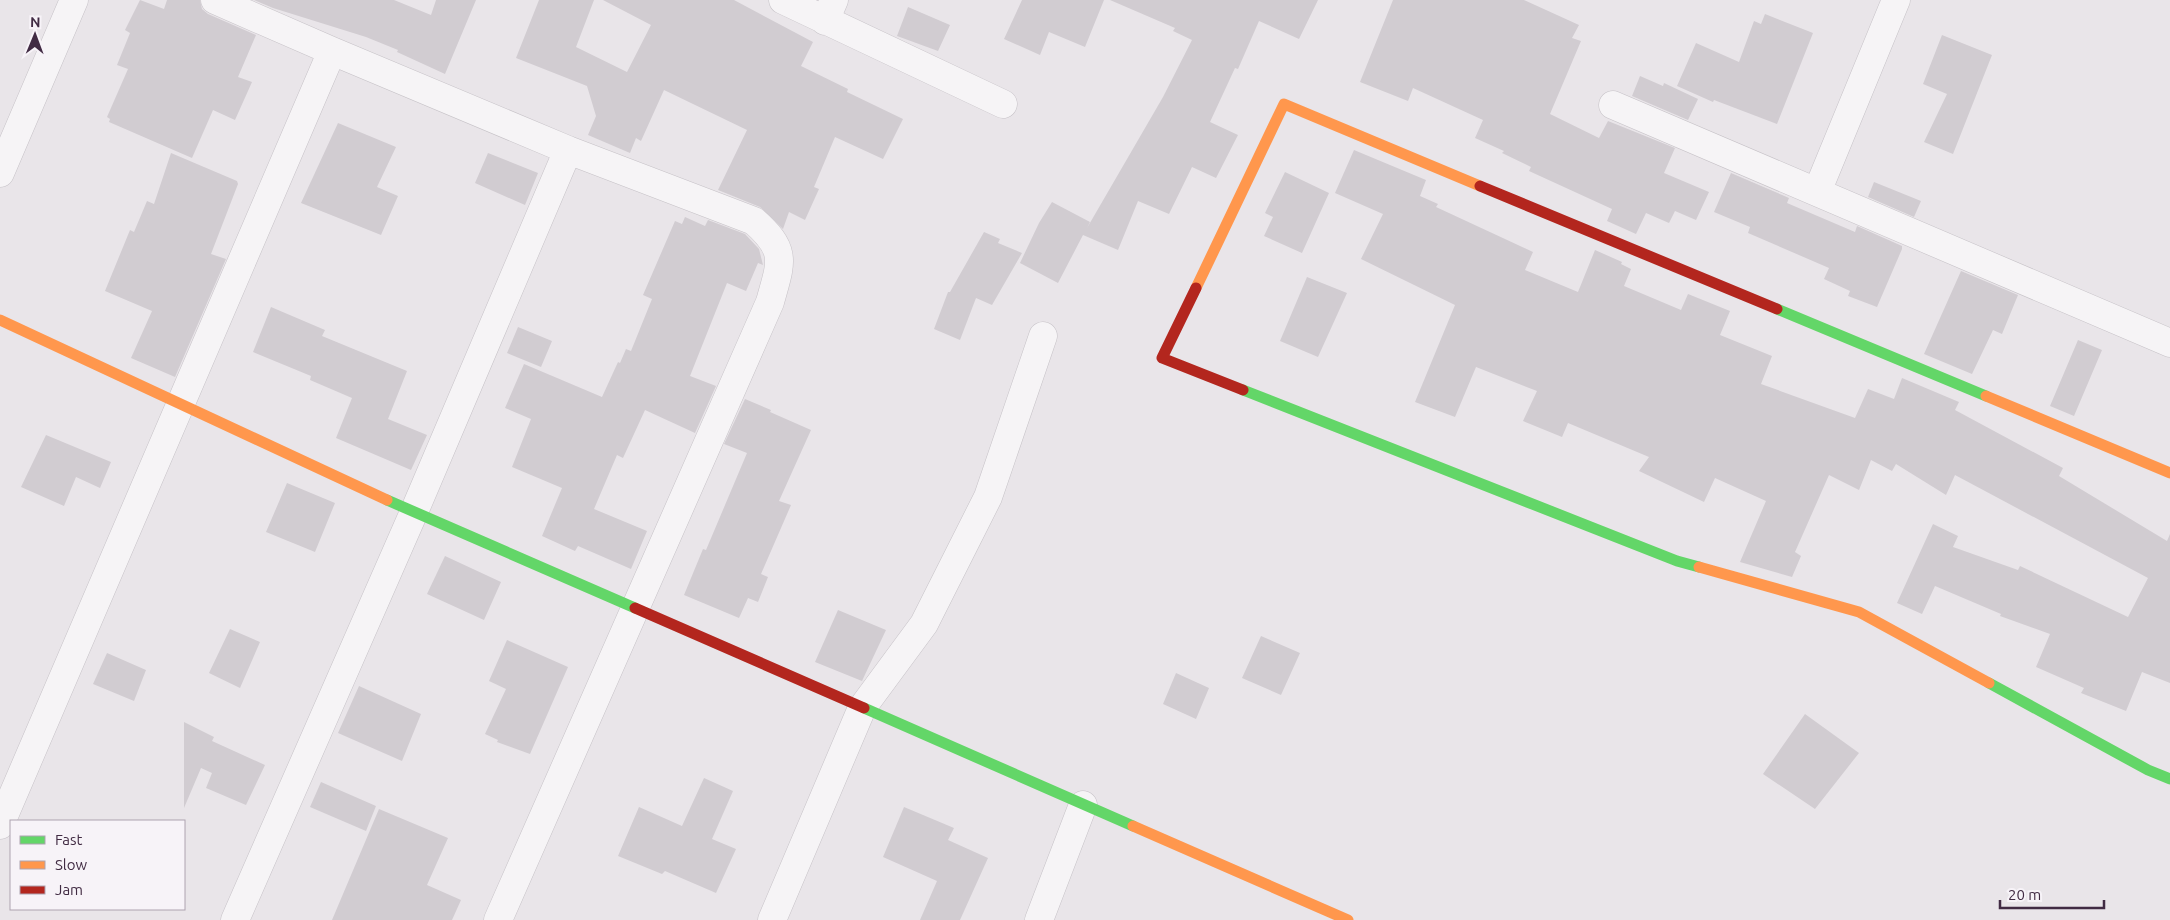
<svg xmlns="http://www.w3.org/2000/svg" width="2170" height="920" font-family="Ubuntu,sans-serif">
<rect width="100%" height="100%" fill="#e9e5e9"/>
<path fill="#d1ccd1" d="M 140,0 L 164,9 L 167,0 L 200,0 L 202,9 L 208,14 L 256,35 L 238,77 L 252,82 L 235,120 L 213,110 L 192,158 L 109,122 L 110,119 L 107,117 L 128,69 L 117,65 L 130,33 L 125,30 Z
M 254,0 L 394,0 L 431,15 L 436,0 L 476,0 L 445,74 L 397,52 L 398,50 L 366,37 L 273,8 Z
M 539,0 L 594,0 L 576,47 L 627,72 L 651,25 L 603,0 L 734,0 L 813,42 L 801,66 L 848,89 L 847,92 L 903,119 L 883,159 L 835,137 L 814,187 L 819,189 L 805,220 L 789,212 L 783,229 L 760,207 L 718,190 L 747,130 L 664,90 L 641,141 L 636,138 L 630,153 L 588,135 L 596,116 L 587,86 L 516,58 Z
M 1022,0 L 1104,0 L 1085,47 L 1049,32 L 1040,55 L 1004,39 Z
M 1110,0 L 1318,0 L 1299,39 L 1259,21 L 1238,69 L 1235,68 L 1210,122 L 1238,135 L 1216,178 L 1192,167 L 1169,214 L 1138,201 L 1118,250 L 1083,235 L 1058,283 L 1020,263 L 1039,223 L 1052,202 L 1090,222 L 1087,228 L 1163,97 L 1192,40 L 1173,31 L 1175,28 Z
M 1393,0 L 1524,0 L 1579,25 L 1572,38 L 1581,41 L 1550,114 L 1599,138 L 1608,121 L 1675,148 L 1664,173 L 1709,192 L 1696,220 L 1675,211 L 1669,223 L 1646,213 L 1636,234 L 1607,221 L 1612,209 L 1529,171 L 1531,167 L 1502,153 L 1504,151 L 1475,138 L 1483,120 L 1413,88 L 1408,101 L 1360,82 Z
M 908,7 L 950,25 L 938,51 L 897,36 Z
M 1765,14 L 1813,33 L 1777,124 L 1714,100 L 1713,102 L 1677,86 L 1696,43 L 1739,62 L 1754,21 L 1761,24 Z
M 1942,35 L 1992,55 L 1953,154 L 1924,142 L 1947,94 L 1923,84 Z
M 1640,76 L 1663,86 L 1664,83 L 1698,99 L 1688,120 L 1632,96 Z
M 338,123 L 396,147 L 377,187 L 398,196 L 381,235 L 301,203 Z
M 1354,150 L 1426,180 L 1420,196 L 1438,204 L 1436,207 L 1533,252 L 1525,270 L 1578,292 L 1595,250 L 1622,262 L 1621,264 L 1631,269 L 1624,286 L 1681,310 L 1688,294 L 1730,311 L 1720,335 L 1772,356 L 1761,384 L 1855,418 L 1868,389 L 1894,399 L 1902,378 L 1959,402 L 1955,410 L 2063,468 L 2059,476 L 2167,541 L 2170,534 L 2170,683 L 2142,672 L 2126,711 L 2081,693 L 2084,688 L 2036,667 L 2050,634 L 2000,616 L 2001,614 L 1935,586 L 1922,614 L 1897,603 L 1933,524 L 1958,536 L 1953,547 L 2018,570 L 2020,566 L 2128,617 L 2148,578 L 1955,475 L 1946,495 L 1896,464 L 1892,471 L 1871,460 L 1859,490 L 1829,475 L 1795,552 L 1801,556 L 1792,577 L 1740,562 L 1766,501 L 1715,478 L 1704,502 L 1639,471 L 1649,457 L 1568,423 L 1562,437 L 1523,421 L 1537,391 L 1476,367 L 1455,417 L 1415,402 L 1455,305 L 1361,259 L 1383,214 L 1335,193 Z
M 171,153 L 237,181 L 238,184 L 211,254 L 226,259 L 175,377 L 131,358 L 152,311 L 105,291 L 130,230 L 134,232 L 147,201 L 154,204 Z
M 488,153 L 538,173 L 525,205 L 475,183 Z
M 1285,172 L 1329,193 L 1302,253 L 1264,236 L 1273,217 L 1265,213 Z
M 1731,173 L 1789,198 L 1787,203 L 1855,232 L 1857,226 L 1902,246 L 1902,249 L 1877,307 L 1848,296 L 1850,291 L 1824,279 L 1829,268 L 1748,233 L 1750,227 L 1714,212 Z
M 1874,182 L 1921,201 L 1914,217 L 1868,197 Z
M 685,217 L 705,226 L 708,220 L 745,234 L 759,249 L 763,265 L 758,263 L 746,291 L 727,283 L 690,376 L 716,386 L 695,433 L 645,410 L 623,458 L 617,455 L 594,509 L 647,531 L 631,569 L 578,546 L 575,551 L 542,536 L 562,488 L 512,467 L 531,419 L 505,408 L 524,364 L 602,397 L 618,362 L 620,363 L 626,349 L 631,351 L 652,299 L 643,295 L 675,221 L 682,224 Z
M 984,232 L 1000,239 L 998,243 L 1022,253 L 992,305 L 976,298 L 960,340 L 934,329 L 948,292 L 950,292 Z
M 1961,271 L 2018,295 L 2002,334 L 1993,330 L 1972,374 L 1924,354 Z
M 1307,277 L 1347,293 L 1318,357 L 1280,341 Z
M 271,307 L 325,330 L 322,336 L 407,371 L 388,419 L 427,435 L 411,470 L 336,438 L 352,398 L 310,380 L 311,376 L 253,352 Z
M 518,327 L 552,341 L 541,367 L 507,353 Z
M 2078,340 L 2102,350 L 2074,416 L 2050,406 Z
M 745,399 L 771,410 L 770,412 L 811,430 L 779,501 L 791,505 L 761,574 L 768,577 L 758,602 L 748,598 L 739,618 L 684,595 L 703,549 L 706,550 L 747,453 L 724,444 Z
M 46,435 L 111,462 L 100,488 L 76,477 L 64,506 L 21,487 Z
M 287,483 L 335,503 L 315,552 L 266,532 Z
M 445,556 L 501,582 L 484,620 L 427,594 Z
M 838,610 L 886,630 L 862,681 L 815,662 Z
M 230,629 L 260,642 L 240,688 L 209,673 Z
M 1261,636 L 1300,653 L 1281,695 L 1242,678 Z
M 507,640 L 568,667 L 530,754 L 497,742 L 498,740 L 485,734 L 506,689 L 489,681 Z
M 107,653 L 146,670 L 134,701 L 93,684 Z
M 1176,673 L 1209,688 L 1196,719 L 1163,704 Z
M 359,686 L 421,714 L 402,761 L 338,733 Z
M 1805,714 L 1859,753 L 1815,809 L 1763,774 Z
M 184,722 L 214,737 L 212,741 L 265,765 L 246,805 L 206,788 L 212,773 L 201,768 L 184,808 Z
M 704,778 L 733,791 L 712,839 L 736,849 L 716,893 L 665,871 L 662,874 L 618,856 L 639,807 L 682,826 Z
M 321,782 L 376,806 L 366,831 L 310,807 Z
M 904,807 L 954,828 L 948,840 L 988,858 L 960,920 L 920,920 L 937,881 L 883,857 Z
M 379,809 L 448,838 L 427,885 L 461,900 L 452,920 L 332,920 Z"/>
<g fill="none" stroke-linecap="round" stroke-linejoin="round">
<g stroke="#c6c2c7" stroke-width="29">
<path id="street" d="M 215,0 L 332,51 L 568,150 L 754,221 C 788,251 781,262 770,302 L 498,920
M 783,0 L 1003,104
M 825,21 L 834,0
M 1613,105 L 2170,343
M 0,173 L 74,0
M 1817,192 L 1896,0
M 0,825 L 332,51
M 235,920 L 414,512 L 568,150
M 772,920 L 862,708 L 924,624 L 988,497 L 1043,336
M 1039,920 L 1083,805"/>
</g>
<use href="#street" stroke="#f6f4f6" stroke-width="28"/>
<path stroke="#63d668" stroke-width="11" d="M 1777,309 L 1986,396
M 1243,390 L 1677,561 L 1699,567
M 387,500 L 635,608
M 1989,683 L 2148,770 L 2170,779
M 864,708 L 1133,826"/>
<path stroke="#ff974d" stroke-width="11" d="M 1196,288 L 1284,104 L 1480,186
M 0,320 L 387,500
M 1986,396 L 2170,473
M 1699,567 L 1859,612 L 1989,683
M 1133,826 L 1348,920"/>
<path stroke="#b3261e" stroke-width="11" d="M 1480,186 L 1777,309
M 1196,288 L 1162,358 L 1243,390
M 635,608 L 864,708"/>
</g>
<rect x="10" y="820" width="175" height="90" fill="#f7f3f8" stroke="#aea3b0"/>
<rect x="20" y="836" width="25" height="8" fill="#63d668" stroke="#aea3b0"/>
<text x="55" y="845" font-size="15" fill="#412b43">Fast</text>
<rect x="20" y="861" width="25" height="8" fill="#ff974d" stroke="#aea3b0"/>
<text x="55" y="870" font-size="15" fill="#412b43">Slow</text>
<rect x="20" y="886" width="25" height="8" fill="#b3261e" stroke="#aea3b0"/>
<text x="55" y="895" font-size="15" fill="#412b43">Jam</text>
<g transform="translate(35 35) rotate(1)" stroke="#f7f3f8" stroke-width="4" paint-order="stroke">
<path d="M0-4L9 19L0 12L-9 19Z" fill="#412b43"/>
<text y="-8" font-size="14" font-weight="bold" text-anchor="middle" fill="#412b43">N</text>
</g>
<path d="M2000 900v8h104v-8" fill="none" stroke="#412b43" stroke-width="2.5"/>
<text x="2008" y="900" font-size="15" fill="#412b43" stroke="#f7f3f8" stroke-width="4" paint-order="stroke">20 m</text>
</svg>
